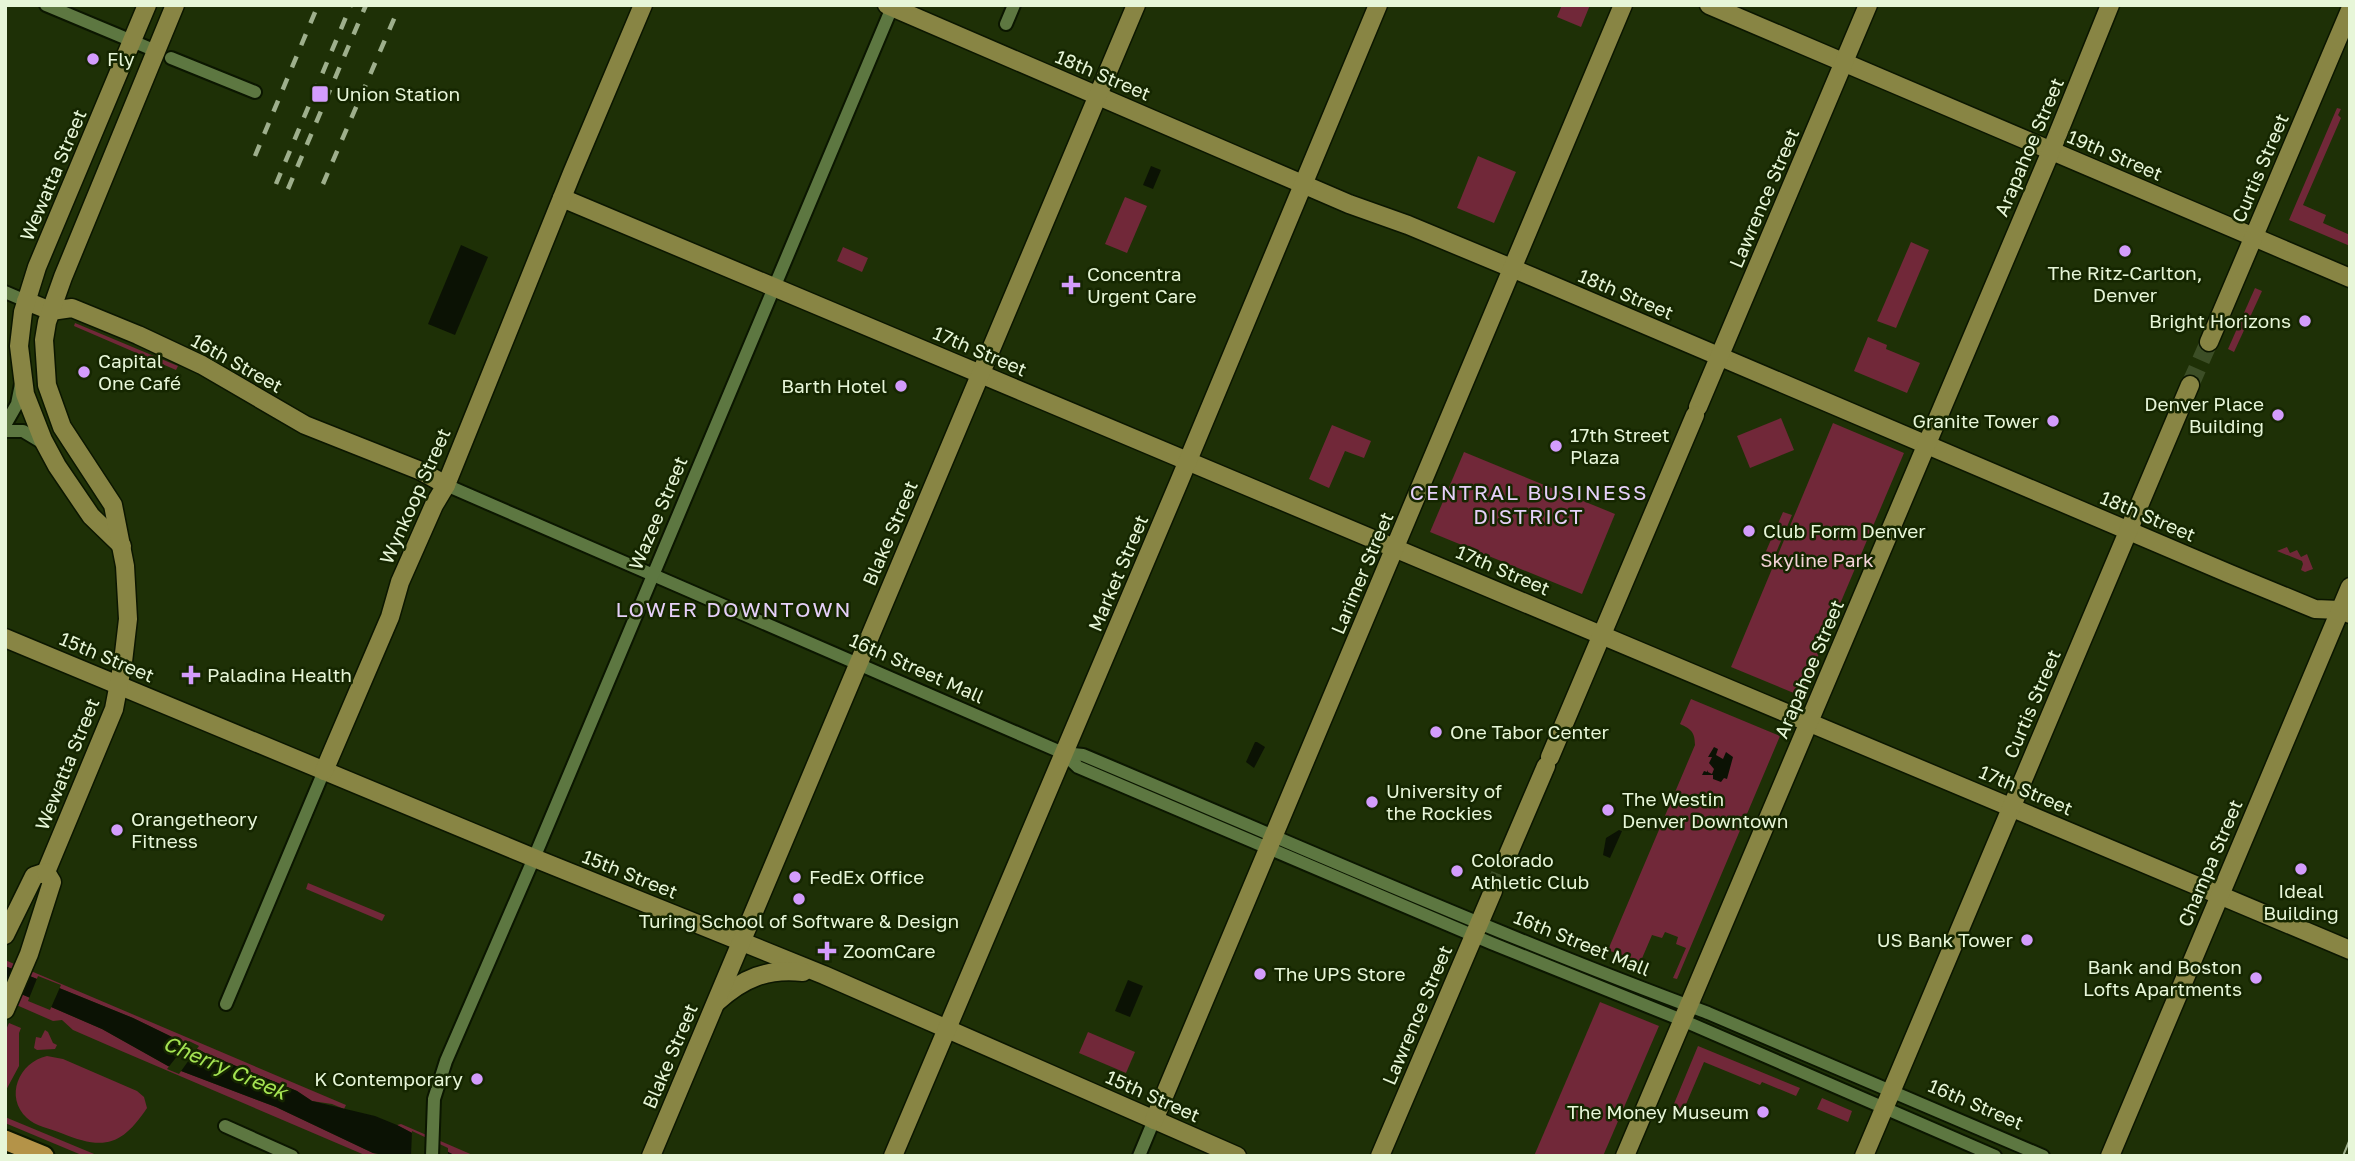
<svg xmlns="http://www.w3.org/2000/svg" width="2355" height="1161" font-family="'Golos Text',sans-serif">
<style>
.green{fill:#712839}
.water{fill:#0b1204}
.pier{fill:#1e3006}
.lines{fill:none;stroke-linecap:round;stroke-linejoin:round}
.secondary-tunnel{stroke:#3c4e26;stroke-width:18;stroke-dasharray:18 9;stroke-linecap:butt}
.street-casing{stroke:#0b1600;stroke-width:16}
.secondary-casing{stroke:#0b1600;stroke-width:21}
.primary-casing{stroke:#0b1600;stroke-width:23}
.street{stroke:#5d7741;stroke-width:12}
.secondary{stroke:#888544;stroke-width:18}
.primary{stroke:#b49348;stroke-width:19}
.tram{stroke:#9eaf8c;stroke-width:2}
.rail{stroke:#9eaf8c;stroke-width:4.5;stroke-dasharray:12 12;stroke-linecap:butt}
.poi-dot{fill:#d39cfc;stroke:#152600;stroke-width:2.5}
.labels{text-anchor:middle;stroke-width:5;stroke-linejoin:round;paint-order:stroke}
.poi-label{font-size:19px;fill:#e7f6d8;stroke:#152600;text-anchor:start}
.street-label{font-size:19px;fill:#e7f6d8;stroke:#152600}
.park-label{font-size:19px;fill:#f3d2d6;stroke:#152600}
.neighbourhood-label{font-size:21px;letter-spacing:2px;fill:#e6d0f9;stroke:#152600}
.water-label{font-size:21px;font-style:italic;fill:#a5e452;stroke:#152600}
</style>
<rect width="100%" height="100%" fill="#1e3006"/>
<g class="green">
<path d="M1562,5H1590L1581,27L1557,17Z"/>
<path d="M2337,108L2341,109L2338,115L2341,118L2303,205L2326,215L2323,223L2350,235V246L2289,220Z"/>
<path d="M1478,156L1516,172L1494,223L1457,208Z"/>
<path d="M1125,197L1147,206L1127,253L1105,244Z"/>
<path d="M1911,242L1929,250L1896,328L1877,321Z"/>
<path d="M843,247L868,258L862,272L837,261Z"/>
<path d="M2255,288L2262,291L2234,352L2228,349Z"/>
<path d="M75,323L178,366L176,370L74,326Z"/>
<path d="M1868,337L1887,345L1886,349L1920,363L1907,393L1854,371Z"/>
<path d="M1781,418L1794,450L1750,468L1737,436Z"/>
<path d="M1833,423L1904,453L1801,696L1731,667Z"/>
<path d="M1332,425L1371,441L1364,458L1345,451L1329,488L1309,479Z"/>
<path d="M1464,452L1615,514L1582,594L1430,532Z"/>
<path d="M1783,512L1792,515L1772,562L1763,558Z"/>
<path d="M2287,547L2290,553L2297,550L2301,557L2307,554L2313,569L2305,572L2301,570L2303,564L2302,561L2277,551Z"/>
<path d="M1691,699L1780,736L1677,979L1673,978L1686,948L1676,944L1678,937L1665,932L1662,938L1652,935L1640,963L1608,950L1695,745C1695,732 1691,729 1680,724Z"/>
<path d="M308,883L385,915L382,921L306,889Z"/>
<path d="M5,960L346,1105L344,1109L332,1104L312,1101L297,1091L207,1054L133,1018L5,966Z"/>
<path d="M5,987L102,1029L168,1066L276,1107L373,1153L390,1156H367L119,1050L73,1030L62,1020L53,1021L5,1000Z"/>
<path d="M1600,1002L1659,1026L1603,1156H1534Z"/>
<path d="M9,1023L21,1028L19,1033V1066L5,1092V1032Z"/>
<path d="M45,1030L48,1032L53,1043L57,1045L55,1049L37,1050L34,1048L36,1037L41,1038Z"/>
<path d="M1088,1032L1135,1052L1126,1073L1079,1053Z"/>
<path d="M1698,1046L1800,1088L1796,1096L1762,1082L1760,1085L1704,1062L1681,1116L1671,1111Z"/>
<path d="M47,1056L63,1059L137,1091L144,1097L147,1108C121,1147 103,1150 61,1133C51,1129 35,1126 27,1118C4,1097 19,1062 47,1056Z"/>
<path d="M1822,1098L1852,1111L1848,1122L1817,1109Z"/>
<path d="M5,1117L99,1156H84L5,1123Z"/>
<path d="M401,1124L475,1156H457L449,1153L397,1125Z"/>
</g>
<g class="water">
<path d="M1151,166L1161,170L1153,189L1143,185Z"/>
<path d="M461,245L488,257L455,335L428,324Z"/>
<path d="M1255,742H1257L1265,747L1254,768L1246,762Z"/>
<path d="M1714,747L1718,749L1716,755L1723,759L1726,752L1733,757L1727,779L1724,778L1721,782L1713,779V775H1702L1704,771L1707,772L1708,770V772L1712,774L1714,769L1709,763L1712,757H1708Z"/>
<path d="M1619,830L1622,831L1610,858L1603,855L1606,838Z"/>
<path d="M5,966L133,1018L207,1054L297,1091L312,1101L375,1116L397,1125L456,1156H390L373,1153L276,1107L168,1066L102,1029L5,987Z"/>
<path d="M1128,980L1143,986L1130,1017L1115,1011Z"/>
</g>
<g class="pier">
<path d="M38,976L61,985L50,1010L28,1001Z"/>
<path d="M189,1041L199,1046L179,1074L167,1069Z"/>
<path d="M412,1131L448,1148V1156H411Z"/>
</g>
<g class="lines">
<g class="secondary-tunnel">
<path d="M2190,385L2209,342"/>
<path d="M1493,891L1507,857"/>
</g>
<g class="street-casing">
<g id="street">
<path d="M46,5L156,51"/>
<path d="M1006,24L1014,5"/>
<path d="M171,58L255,92"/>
<path d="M5,292L26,301"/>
<path d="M5,425L17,404L21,384"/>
<path d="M5,431H23L43,443"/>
<path d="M446,485L1063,753L1078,767L1491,943L1682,1020L1995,1156"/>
<path d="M1063,753L1083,755C1290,842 1497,935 1708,1013L2043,1156"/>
<path d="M226,1004L324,771"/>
<path d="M225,1126L292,1156"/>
<path d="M432,1156L434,1099L446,1061L534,858L893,5"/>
<path d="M1139,1156L1154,1120"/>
</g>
</g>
<g class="secondary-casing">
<g id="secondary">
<path d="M887,5L1349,204L1408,225L1533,277L2230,574L2315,609L2340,610L2350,614"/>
<path d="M1709,5L2350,278"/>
<path d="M562,198L2350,950"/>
<path d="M26,301L51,311L72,308L138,335L202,365L305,425L421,471L446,485"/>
<path d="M2209,342L2350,10"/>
<path d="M1698,407L1868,5"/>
<path d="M122,546L91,516L57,466L43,440L25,394L19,346L23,312L37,267L147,5"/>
<path d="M5,638L534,858L824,975L1237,1156"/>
<path d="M1550,757L1695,415"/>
<path d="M324,771L390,617L400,582L434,505L446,485L572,173L643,5"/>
<path d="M1507,857L1546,766"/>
<path d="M46,872L114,709L123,662L128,619L125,566L113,505L62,427L47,385L44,340L47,322L63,277L175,5"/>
<path d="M5,935L34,876L46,872"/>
<path d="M717,1002C743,978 768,968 803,972"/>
<path d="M5,1010L29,954L52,882L46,872"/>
<path d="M1154,1120L1623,5"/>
<path d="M651,1156L1136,5"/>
<path d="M893,1156L1179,482L1378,5"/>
<path d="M1380,1156L1493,891"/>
<path d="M1625,1156L2051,151L2110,5"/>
<path d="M1864,1156L2190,385"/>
<path d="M2110,1156L2350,587"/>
</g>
</g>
<g class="primary-casing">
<path id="primary" d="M5,1140L44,1156"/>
</g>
<use href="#street" class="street"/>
<use href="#secondary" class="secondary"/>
<use href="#primary" class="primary"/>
<path class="tram" d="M2343,1156L2350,1139"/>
<g class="rail">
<path d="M255,156L318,5"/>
<path d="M276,184L351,5"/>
<path d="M323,184L397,12"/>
<path d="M288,189L366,5"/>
</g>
</g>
<g class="poi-dot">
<circle cx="93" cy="59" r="7"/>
<rect x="311" y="85" width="18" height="18" rx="3.5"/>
<circle cx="2125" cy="251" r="7"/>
<path d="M1067.5 274.5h7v7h7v7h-7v7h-7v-7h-7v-7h7z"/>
<circle cx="2305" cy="321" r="7"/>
<circle cx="84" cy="372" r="7"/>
<circle cx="901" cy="386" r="7"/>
<circle cx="2278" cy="415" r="7"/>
<circle cx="2053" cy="421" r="7"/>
<circle cx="1556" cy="446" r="7"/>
<circle cx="1749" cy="531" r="7"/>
<path d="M187.5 664.5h7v7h7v7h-7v7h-7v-7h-7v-7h7z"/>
<circle cx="1436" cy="732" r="7"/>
<circle cx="1372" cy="802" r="7"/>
<circle cx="1608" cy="810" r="7"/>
<circle cx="117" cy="830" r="7"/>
<circle cx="2301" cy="869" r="7"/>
<circle cx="1457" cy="871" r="7"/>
<circle cx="795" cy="877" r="7"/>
<circle cx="799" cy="899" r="7"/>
<circle cx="2027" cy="940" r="7"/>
<path d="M823.5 940.5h7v7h7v7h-7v7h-7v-7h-7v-7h7z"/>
<circle cx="1260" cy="974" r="7"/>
<circle cx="2256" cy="978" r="7"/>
<circle cx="477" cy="1079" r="7"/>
<circle cx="1763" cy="1112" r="7"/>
</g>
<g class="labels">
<g class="poi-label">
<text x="107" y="66">Fly</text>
<text x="336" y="101">Union Station</text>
<text x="2125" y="280" text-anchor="middle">The Ritz-Carlton,<tspan x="2125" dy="22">Denver</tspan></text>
<text x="1087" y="281">Concentra<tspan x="1087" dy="22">Urgent Care</tspan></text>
<text x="2291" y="328" text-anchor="end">Bright Horizons</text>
<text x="98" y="368">Capital<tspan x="98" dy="22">One Café</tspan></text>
<text x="887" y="393" text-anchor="end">Barth Hotel</text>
<text x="2264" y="411" text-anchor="end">Denver Place<tspan x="2264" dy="22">Building</tspan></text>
<text x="2039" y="428" text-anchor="end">Granite Tower</text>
<text x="1570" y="442">17th Street<tspan x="1570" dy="22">Plaza</tspan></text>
<text x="1763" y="538">Club Form Denver</text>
<text x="207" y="682">Paladina Health</text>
<text x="1450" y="739">One Tabor Center</text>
<text x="1386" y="798">University of<tspan x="1386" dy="22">the Rockies</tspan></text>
<text x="1622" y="806">The Westin<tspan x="1622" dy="22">Denver Downtown</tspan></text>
<text x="131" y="826">Orangetheory<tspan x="131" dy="22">Fitness</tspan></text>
<text x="1471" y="867">Colorado<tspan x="1471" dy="22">Athletic Club</tspan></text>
<text x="809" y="884">FedEx Office</text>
<text x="2301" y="898" text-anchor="middle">Ideal<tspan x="2301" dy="22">Building</tspan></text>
<text x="799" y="928" text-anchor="middle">Turing School of Software &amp; Design</text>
<text x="2013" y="947" text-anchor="end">US Bank Tower</text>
<text x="843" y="958">ZoomCare</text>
<text x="2242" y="974" text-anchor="end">Bank and Boston<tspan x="2242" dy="22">Lofts Apartments</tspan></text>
<text x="1274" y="981">The UPS Store</text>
<text x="463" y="1086" text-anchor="end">K Contemporary</text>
<text x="1749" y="1119" text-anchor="end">The Money Museum</text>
</g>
<g class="street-label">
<text transform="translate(1103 75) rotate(23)" y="7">18th Street</text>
<text transform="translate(2029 147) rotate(-67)" y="7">Arapahoe Street</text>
<text transform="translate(2115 155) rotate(23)" y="7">19th Street</text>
<text transform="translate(2260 168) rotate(-67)" y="7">Curtis Street</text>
<text transform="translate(53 175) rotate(-67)" y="7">Wewatta Street</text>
<text transform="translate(1764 198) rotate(-67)" y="7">Lawrence Street</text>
<text transform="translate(1626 294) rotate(23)" y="7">18th Street</text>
<text transform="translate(980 351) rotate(23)" y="7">17th Street</text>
<text transform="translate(237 363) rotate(29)" y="7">16th Street</text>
<text transform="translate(415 496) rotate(-66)" y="7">Wynkoop Street</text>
<text transform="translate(658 513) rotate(-67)" y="7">Wazee Street</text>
<text transform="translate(2148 516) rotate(23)" y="7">18th Street</text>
<text transform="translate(890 533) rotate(-67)" y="7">Blake Street</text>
<text transform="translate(1503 570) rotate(23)" y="7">17th Street</text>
<text transform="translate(1118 573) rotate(-67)" y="7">Market Street</text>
<text transform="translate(1362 573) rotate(-67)" y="7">Larimer Street</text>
<text transform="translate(107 657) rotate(23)" y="7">15th Street</text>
<text transform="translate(917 668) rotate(24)" y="7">16th Street Mall</text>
<text transform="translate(1809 669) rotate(-67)" y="7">Arapahoe Street</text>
<text transform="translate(2032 704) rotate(-67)" y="7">Curtis Street</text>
<text transform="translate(67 764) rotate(-68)" y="7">Wewatta Street</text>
<text transform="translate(2026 790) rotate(23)" y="7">17th Street</text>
<text transform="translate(2210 863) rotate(-67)" y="7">Champa Street</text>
<text transform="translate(630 874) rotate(22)" y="7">15th Street</text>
<text transform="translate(1582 943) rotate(22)" y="7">16th Street Mall</text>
<text transform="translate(1417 1015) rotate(-67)" y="7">Lawrence Street</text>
<text transform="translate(670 1056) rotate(-67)" y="7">Blake Street</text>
<text transform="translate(1153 1096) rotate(24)" y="7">15th Street</text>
<text transform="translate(1976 1104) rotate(23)" y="7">16th Street</text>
</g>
<g class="park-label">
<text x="1817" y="567">Skyline Park</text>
</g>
<g class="neighbourhood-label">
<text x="1529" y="500">CENTRAL BUSINESS<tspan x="1529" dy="24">DISTRICT</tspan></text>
<text x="734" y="617">LOWER DOWNTOWN</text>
</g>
<g class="water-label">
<text transform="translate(225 1068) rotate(23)" y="7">Cherry Creek</text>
</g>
</g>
<rect width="2355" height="1161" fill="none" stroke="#e7f6d8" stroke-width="14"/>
</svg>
